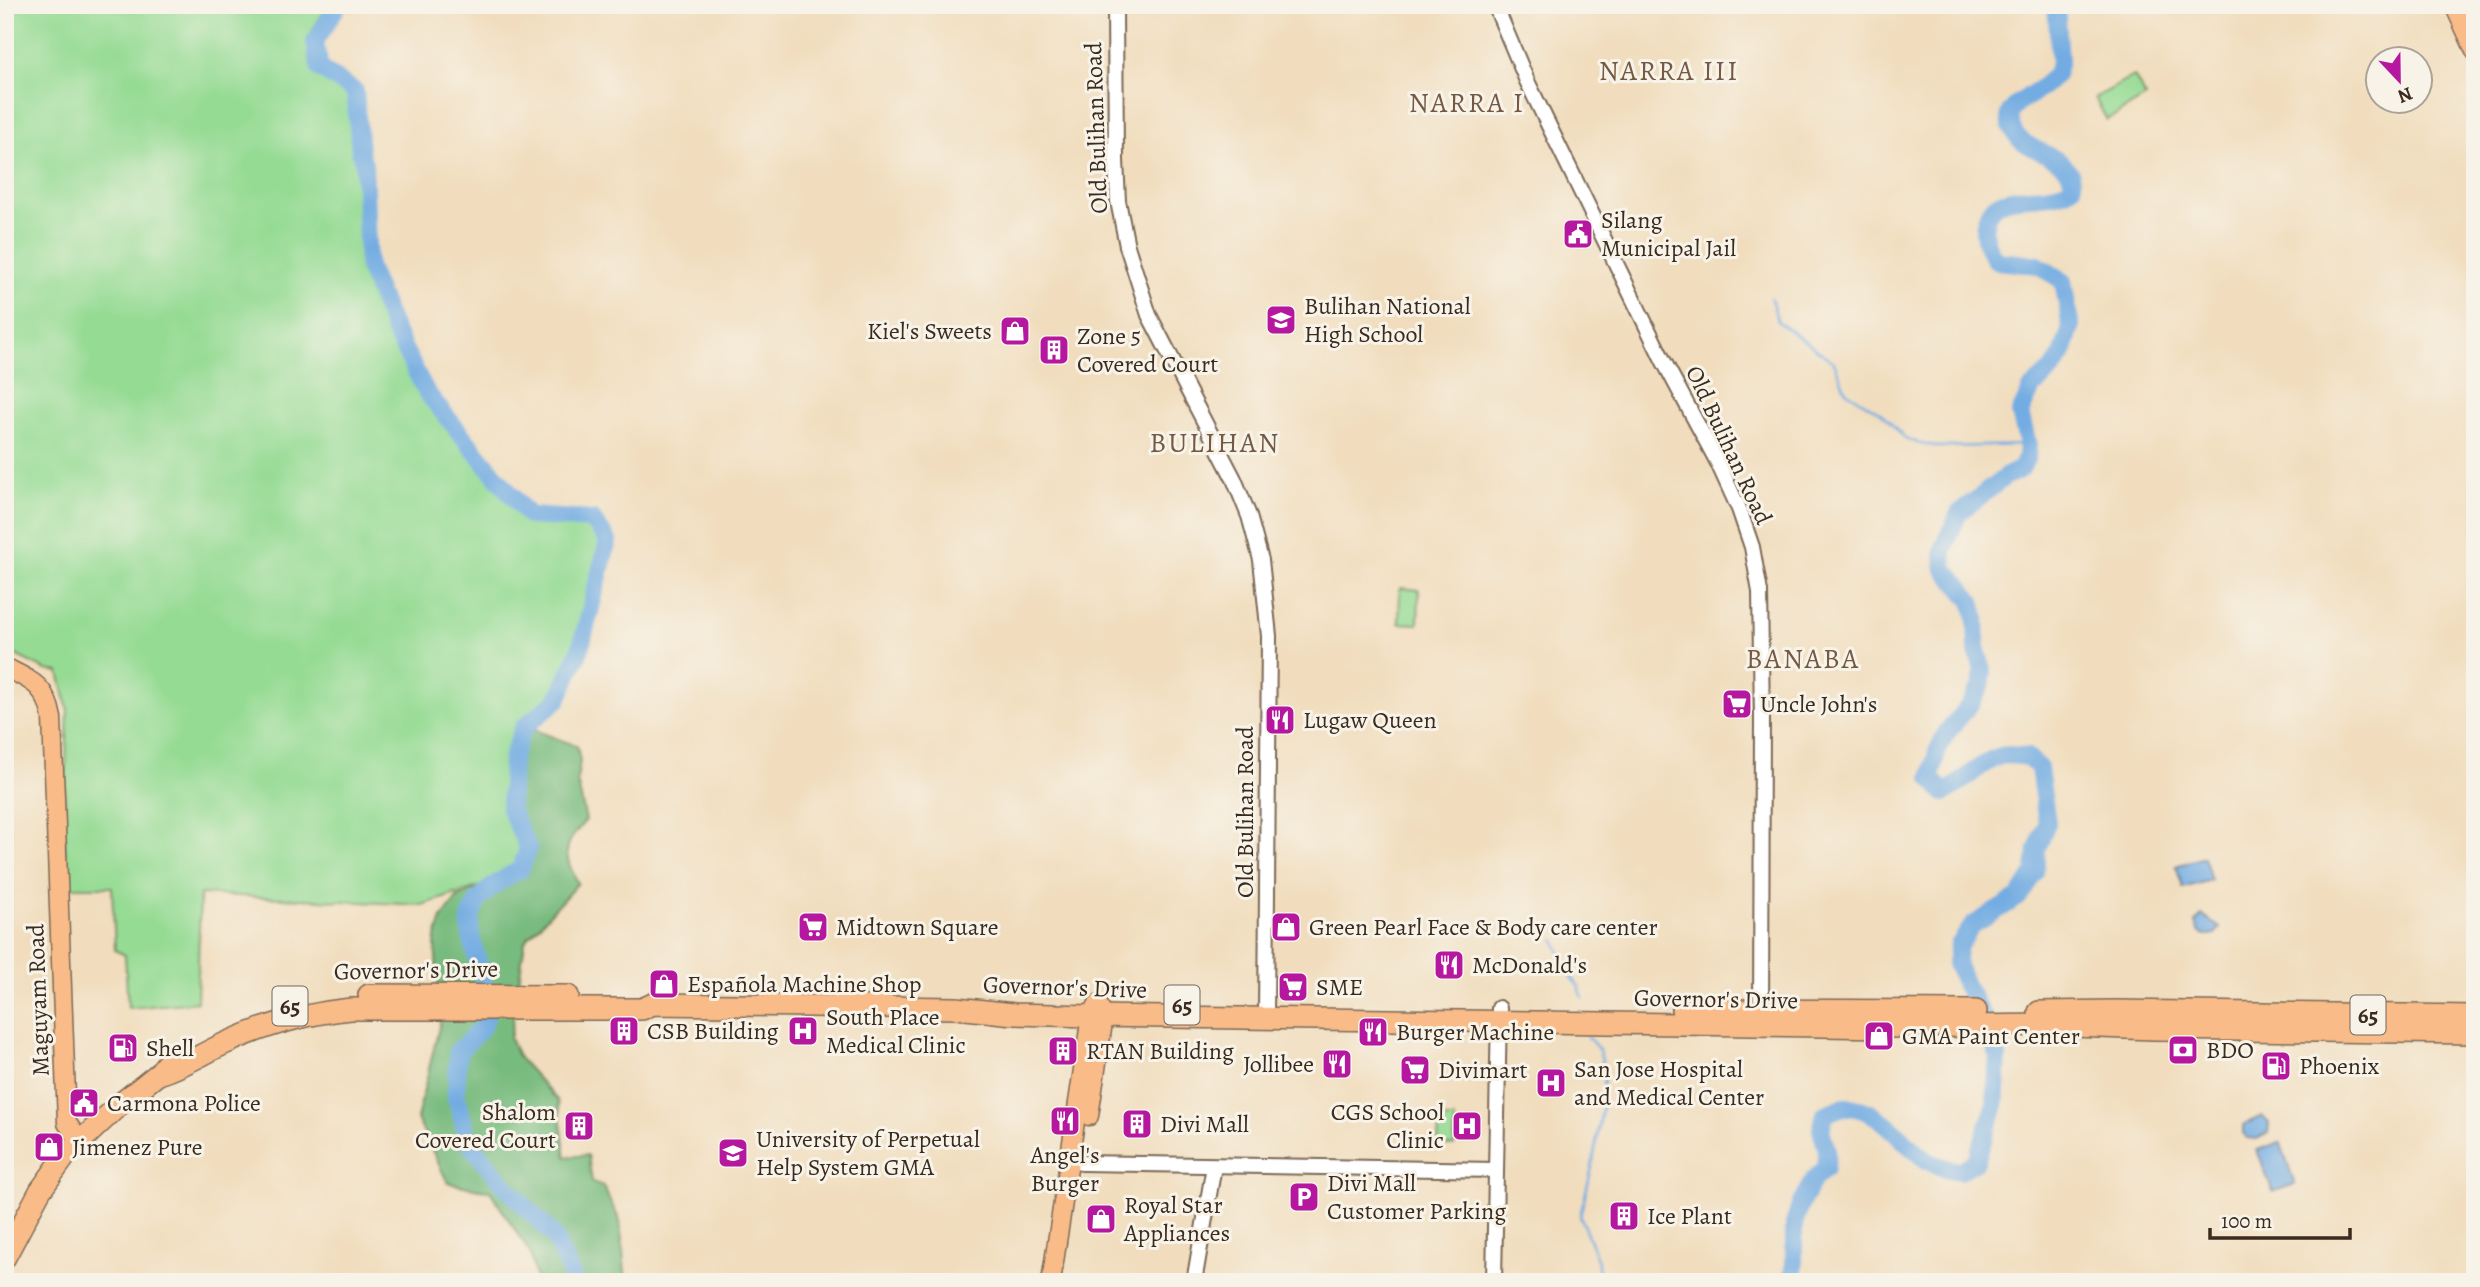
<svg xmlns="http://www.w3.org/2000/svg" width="2480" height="1287" font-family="Alegreya,serif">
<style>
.green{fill:#96db94;stroke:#688259;stroke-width:2}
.forest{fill:#78bb7e;stroke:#5a724e;stroke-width:2}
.water{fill:#72ace2;stroke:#566b80;stroke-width:2}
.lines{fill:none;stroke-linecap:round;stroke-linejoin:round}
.stream{stroke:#72ace2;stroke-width:2.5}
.river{stroke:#72ace2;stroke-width:18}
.minor-casing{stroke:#7b6956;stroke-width:18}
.major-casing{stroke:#7b6956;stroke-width:21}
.highway-casing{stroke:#7b6956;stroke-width:24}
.minor{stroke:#fff;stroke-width:14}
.major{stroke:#f9bc89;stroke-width:18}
.highway{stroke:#f9bc89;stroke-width:21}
.labels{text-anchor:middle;stroke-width:6;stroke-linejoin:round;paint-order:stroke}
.shield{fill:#f7f3e8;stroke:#73665b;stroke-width:2}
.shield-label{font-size:23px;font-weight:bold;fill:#3b2a1e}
.street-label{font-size:24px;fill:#3b2a1e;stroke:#f7f3e8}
.poi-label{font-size:24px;fill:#3b2a1e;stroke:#f7f3e8;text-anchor:start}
.quarter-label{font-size:28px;letter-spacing:2px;fill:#755942;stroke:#f7f3e8}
</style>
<rect width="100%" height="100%" fill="#f7f3e8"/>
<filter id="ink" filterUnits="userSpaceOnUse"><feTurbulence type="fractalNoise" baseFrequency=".0143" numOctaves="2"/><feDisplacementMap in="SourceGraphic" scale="14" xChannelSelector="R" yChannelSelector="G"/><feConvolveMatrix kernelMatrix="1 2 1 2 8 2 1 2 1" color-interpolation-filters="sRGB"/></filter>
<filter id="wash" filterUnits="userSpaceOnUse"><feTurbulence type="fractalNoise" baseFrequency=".00686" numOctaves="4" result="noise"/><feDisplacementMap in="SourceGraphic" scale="28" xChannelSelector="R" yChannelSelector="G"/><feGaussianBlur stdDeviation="1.57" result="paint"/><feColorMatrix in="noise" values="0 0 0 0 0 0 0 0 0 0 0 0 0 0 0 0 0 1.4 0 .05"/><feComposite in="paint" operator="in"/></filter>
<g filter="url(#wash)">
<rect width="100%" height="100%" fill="#f1ddbd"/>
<g class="green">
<path d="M5,5H328L308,38L316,73L352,94L364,232V270L396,343L423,394L528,520L590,523L604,541L576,650L554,697L521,725L509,756L506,811L523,848L518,866L490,883L422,905L200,894L197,1002L128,1008L125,955L115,950L112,887H67L64,823L68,710L59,672L46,670L5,650Z"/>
<path d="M2134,76L2146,97L2107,120L2095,98Z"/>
<path d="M1400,588L1419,590L1418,624L1399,623Z"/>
<path d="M1439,1119H1455L1454,1146H1438Z"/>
</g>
<path class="forest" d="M521,725L577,746L580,761L577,780L586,820C563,846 562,852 578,883L525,941L510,1039L519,1058L558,1101L566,1157L588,1155L592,1182L603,1186L620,1221L626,1282H537L530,1253L490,1191L448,1183L417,1119L440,1023L435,941L442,918L458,897L490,883L518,866L523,847L507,811L510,756Z"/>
<g class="water">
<path d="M2204,857L2211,880L2183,888L2176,866Z"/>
<path d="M2202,915L2220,928L2215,934L2204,936L2198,931L2196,922Z"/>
<path d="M2262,1116L2269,1123L2268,1133L2257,1139L2247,1138L2243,1133V1125Z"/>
<path d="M2280,1142L2295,1184L2273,1192L2257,1150Z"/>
</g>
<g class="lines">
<g class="stream">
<path d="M1771,298L1778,322L1834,362L1846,391L1882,414L1907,440L1939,447L2028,445"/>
<path d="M1555,940L1567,970L1579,987L1583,998"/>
<path d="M1588,1037L1599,1050L1603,1063L1604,1098L1592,1167L1580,1216L1598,1262V1282"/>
</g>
<g class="river">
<path d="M338,5L315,42L320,69L355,91L360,152L364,164L368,267L395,332L427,393L529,516L593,520L608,541L580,650L558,699L523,728L512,758L510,809L528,848L521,869C499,881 469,897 470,927C471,946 481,966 484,985C486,995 489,1008 486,1018C482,1031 468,1041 458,1051L456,1096L469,1143L511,1192L553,1235L575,1282"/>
<path d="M1790,1282L1794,1271V1224L1801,1203L1814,1179L1826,1168L1827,1150L1821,1130L1825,1114C1831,1112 1840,1107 1846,1107C1882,1107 1902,1145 1928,1161C1938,1167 1949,1169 1960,1171L1976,1161L1995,1106L1998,1056L1985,1019L1965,985L1956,963L1959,945L1973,925L2019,897L2035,872L2037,849L2047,823L2039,768L2028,757C2020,756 2008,754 2000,756C1982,761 1962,784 1944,793L1931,778L1937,752L1945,735L1972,702L1981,685L1983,670L1977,651L1976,617L1972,601L1944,568L1943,550L1959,513L2005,477L2021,469L2027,457L2028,445L2020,413L2032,388L2052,370L2062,355L2071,328L2063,281L2038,265L1996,261C1987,247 1981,237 1986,220C1995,185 2046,206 2073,187C2073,146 2010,159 2009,114L2017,104L2041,88L2056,75L2060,60L2056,5"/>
</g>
</g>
</g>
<g filter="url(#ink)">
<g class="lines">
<g class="minor-casing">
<g id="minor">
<path d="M1115,5L1116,160L1118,201L1127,246L1149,315L1234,479L1249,516L1261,560L1269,636L1266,1018"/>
<path d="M1495,5L1527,81L1663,360L1718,463L1739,509L1752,547L1760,592L1762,717L1761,1019"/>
<path d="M1071,1161L1082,1163L1496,1170"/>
<path d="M1194,1282L1214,1166"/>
<path d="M1494,1282L1499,1008"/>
</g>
</g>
<g class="major-casing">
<g id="major">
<path d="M2454,5L2475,51"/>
<path d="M5,667C32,681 46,685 52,718L67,1123L80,1141"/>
<path d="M1089,1116L1104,1016L1099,1006"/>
<path d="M1051,1282L1091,1016L1098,1004"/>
</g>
</g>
<g class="highway-casing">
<g id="highway">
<path d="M369,995L568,996"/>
<path d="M1682,1010L1976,1011"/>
<path d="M2039,1012L2116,1011L2475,1016"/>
<path d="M158,1074C183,1067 203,1053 226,1043C266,1025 308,1013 351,1009H642L653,1004L956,1008L1014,1014L1091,1016L1889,1027L2045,1025L2154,1029L2475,1033"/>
<path d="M5,1257L40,1191L66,1155L119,1105L158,1074L167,1063"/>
</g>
</g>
<use href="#minor" class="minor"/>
<use href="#major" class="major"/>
<use href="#highway" class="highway"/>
</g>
</g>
<defs>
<g id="civic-square" transform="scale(1.575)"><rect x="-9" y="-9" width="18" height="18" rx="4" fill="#b5179e" stroke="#f7f3e8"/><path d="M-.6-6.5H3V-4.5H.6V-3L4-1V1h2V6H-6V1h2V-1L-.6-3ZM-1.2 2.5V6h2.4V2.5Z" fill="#fff"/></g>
<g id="school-square" transform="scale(1.575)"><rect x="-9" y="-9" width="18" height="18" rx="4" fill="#b5179e" stroke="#f7f3e8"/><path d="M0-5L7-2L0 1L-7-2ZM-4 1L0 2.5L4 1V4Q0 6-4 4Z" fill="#fff"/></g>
<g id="shop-square" transform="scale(1.575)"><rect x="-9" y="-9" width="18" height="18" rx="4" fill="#b5179e" stroke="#f7f3e8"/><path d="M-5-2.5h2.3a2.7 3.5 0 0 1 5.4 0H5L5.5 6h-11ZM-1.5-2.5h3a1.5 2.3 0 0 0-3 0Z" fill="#fff"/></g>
<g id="building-square" transform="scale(1.575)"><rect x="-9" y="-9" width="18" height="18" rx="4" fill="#b5179e" stroke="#f7f3e8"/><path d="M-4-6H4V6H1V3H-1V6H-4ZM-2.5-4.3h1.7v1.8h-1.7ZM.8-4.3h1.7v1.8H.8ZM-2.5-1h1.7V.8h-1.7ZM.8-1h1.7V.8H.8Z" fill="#fff"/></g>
<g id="supermarket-square" transform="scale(1.575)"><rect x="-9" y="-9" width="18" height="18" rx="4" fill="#b5179e" stroke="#f7f3e8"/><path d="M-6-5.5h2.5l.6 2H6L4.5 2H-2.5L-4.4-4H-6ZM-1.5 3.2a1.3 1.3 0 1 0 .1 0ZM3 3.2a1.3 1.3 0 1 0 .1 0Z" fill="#fff"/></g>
<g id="restaurant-square" transform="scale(1.575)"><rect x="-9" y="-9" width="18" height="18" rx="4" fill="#b5179e" stroke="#f7f3e8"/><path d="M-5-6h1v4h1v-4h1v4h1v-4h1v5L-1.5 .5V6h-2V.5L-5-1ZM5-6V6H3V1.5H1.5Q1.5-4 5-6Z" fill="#fff"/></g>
<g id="hospital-square" transform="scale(1.575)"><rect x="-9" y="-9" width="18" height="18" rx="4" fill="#b5179e" stroke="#f7f3e8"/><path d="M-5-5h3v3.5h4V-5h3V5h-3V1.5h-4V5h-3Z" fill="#fff"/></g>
<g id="fuel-square" transform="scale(1.575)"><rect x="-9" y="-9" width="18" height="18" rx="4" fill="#b5179e" stroke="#f7f3e8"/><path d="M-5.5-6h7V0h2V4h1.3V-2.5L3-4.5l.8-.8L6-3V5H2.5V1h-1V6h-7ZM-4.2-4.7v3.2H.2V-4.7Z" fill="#fff"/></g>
<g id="bank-square" transform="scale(1.575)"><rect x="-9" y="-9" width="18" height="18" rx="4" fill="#b5179e" stroke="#f7f3e8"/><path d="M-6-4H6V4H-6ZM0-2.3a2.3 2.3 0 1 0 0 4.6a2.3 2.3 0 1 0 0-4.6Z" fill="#fff"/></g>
<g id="university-square" transform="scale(1.575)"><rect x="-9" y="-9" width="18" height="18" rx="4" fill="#b5179e" stroke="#f7f3e8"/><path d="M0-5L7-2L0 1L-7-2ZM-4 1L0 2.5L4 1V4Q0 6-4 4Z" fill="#fff"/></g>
<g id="parking-square" transform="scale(1.575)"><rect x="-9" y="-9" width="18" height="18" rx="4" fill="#b5179e" stroke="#f7f3e8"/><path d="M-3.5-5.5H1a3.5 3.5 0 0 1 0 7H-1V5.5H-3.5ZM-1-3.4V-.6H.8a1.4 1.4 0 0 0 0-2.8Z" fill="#fff"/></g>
</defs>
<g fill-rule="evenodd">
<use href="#civic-square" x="1578" y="234"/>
<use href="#school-square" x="1281" y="320"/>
<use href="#shop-square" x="1015" y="331"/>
<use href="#building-square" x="1054" y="350"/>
<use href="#supermarket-square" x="1737" y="704"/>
<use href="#restaurant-square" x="1280" y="720"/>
<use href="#supermarket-square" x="813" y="927"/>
<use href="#shop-square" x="1286" y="927"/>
<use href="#restaurant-square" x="1449" y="965"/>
<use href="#shop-square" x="664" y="984"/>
<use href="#supermarket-square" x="1293" y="987"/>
<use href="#building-square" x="624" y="1031"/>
<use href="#hospital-square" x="803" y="1031"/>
<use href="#restaurant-square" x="1373" y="1032"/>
<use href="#shop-square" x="1879" y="1036"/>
<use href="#fuel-square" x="123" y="1048"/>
<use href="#bank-square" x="2183" y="1050"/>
<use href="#building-square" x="1063" y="1051"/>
<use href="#restaurant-square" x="1337" y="1064"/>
<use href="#fuel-square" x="2276" y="1066"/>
<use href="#supermarket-square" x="1415" y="1070"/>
<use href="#hospital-square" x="1551" y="1083"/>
<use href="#civic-square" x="84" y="1103"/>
<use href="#restaurant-square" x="1065" y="1121"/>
<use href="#building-square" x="1137" y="1124"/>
<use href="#building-square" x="579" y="1126"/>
<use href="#hospital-square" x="1467" y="1126"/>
<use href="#shop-square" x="49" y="1147"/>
<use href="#university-square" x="733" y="1153"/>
<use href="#parking-square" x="1304" y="1197"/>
<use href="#building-square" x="1624" y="1216"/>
<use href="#shop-square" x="1101" y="1219"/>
</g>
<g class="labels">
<g class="shield">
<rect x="1164.5" y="985.5" width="35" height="39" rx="5"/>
<rect x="272.5" y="986.5" width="35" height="39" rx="5"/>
<rect x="2350.5" y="995.5" width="35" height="39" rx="5"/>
</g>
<g class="shield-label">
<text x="1182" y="1013">65</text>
<text x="290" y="1014">65</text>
<text x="2368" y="1023">65</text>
</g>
<g class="street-label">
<text transform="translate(1096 128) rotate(-92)" y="8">Old Bulihan Road</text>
<text transform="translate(1729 445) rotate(65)" y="8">Old Bulihan Road</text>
<text transform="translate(1245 812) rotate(-90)" y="8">Old Bulihan Road</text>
<text transform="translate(416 970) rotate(-1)" y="8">Governor's Drive</text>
<text transform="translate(1065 987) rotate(2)" y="8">Governor's Drive</text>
<text transform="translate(1716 999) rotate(1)" y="8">Governor's Drive</text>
<text transform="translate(38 1000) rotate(-92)" y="8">Maguyam Road</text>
</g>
<g class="poi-label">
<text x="1601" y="228">Silang<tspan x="1601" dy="28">Municipal Jail</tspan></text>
<text x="1304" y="314">Bulihan National<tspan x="1304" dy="28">High School</tspan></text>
<text x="992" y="339" text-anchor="end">Kiel's Sweets</text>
<text x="1077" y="344">Zone 5<tspan x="1077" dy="28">Covered Court</tspan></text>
<text x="1760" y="712">Uncle John's</text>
<text x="1303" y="728">Lugaw Queen</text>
<text x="836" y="935">Midtown Square</text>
<text x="1309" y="935">Green Pearl Face &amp; Body care center</text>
<text x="1472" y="973">McDonald's</text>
<text x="687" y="992">Española Machine Shop</text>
<text x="1316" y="995">SME</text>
<text x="826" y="1025">South Place<tspan x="826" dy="28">Medical Clinic</tspan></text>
<text x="647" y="1039">CSB Building</text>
<text x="1396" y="1040">Burger Machine</text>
<text x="1902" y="1044">GMA Paint Center</text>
<text x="146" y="1056">Shell</text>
<text x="2206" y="1058">BDO</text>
<text x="1086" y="1059">RTAN Building</text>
<text x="1314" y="1072" text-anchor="end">Jollibee</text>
<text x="2299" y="1074">Phoenix</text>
<text x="1574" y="1077">San Jose Hospital<tspan x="1574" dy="28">and Medical Center</tspan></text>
<text x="1438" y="1078">Divimart</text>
<text x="107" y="1111">Carmona Police</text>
<text x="556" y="1120" text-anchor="end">Shalom<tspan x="556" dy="28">Covered Court</tspan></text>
<text x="1444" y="1120" text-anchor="end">CGS School<tspan x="1444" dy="28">Clinic</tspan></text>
<text x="1160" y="1132">Divi Mall</text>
<text x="756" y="1147">University of Perpetual<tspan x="756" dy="28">Help System GMA</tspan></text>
<text x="72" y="1155">Jimenez Pure</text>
<text x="1065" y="1163" text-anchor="middle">Angel's<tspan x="1065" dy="28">Burger</tspan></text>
<text x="1327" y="1191">Divi Mall<tspan x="1327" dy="28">Customer Parking</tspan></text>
<text x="1124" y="1213">Royal Star<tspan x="1124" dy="28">Appliances</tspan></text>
<text x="1647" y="1224">Ice Plant</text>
</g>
<g class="quarter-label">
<text x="1669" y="80">NARRA III</text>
<text x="1467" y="112">NARRA I</text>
<text x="1215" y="452">BULIHAN</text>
<text x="1803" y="668">BANABA</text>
</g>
</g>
<rect width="2480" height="1287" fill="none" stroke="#f7f3e8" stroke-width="28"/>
<g transform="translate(2399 80) rotate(158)"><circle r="33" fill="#f7f3e8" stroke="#aca397" stroke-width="2"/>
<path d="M0-5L12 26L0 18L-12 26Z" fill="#b5179e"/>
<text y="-10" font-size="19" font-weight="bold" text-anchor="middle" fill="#3b2a1e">N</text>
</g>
<path d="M2210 1228v10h140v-10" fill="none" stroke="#3b2a1e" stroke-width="3.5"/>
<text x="2221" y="1228" font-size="21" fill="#3b2a1e" stroke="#f7f3e8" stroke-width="5" paint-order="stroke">100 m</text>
</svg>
